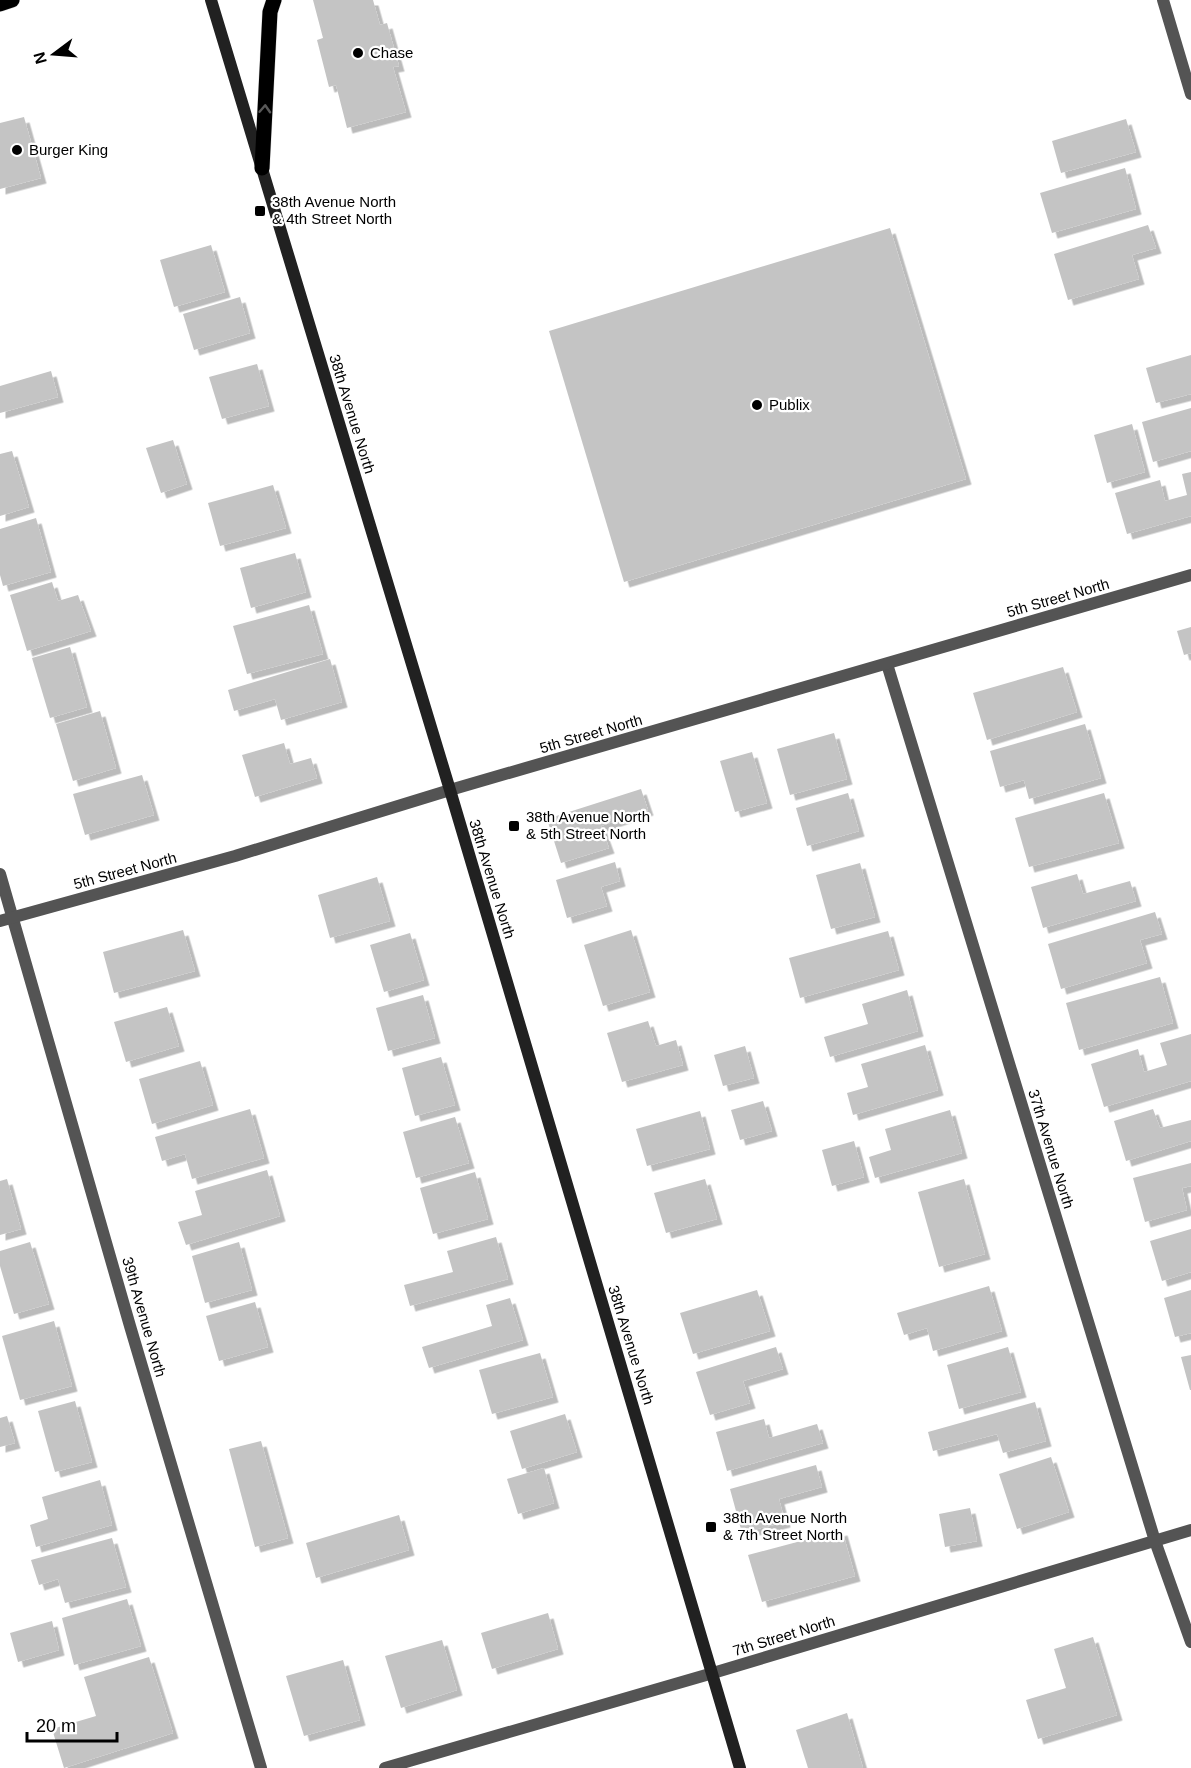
<svg xmlns="http://www.w3.org/2000/svg" width="1191" height="1768" font-family="Helvetica,sans-serif">
<style>
.building{fill:#c4c4c4;filter:url(#shadow)}
.lines{fill:none;stroke-linecap:round;stroke-linejoin:round}
.primary-casing{stroke:#dbdbdb;stroke-width:16}
.street{stroke:#545454;stroke-width:12}
.secondary{stroke:#212121;stroke-width:12}
.primary{stroke:#000;stroke-width:15}
.oneway{stroke:#595959}
.poi-dot{fill:#000;stroke:#fff;stroke-width:2}
.labels{text-anchor:middle;stroke-width:4.5;stroke-linejoin:round;paint-order:stroke}
.poi-label{font-size:15px;fill:#000;stroke:#fff;text-anchor:start}
.street-label{font-size:15px;fill:#000;stroke:#fff}
</style>
<defs>
<filter id="shadow"><feDropShadow dx="5.5" dy="5.5" stdDeviation="0" flood-color="#0004"/></filter>
</defs>
<rect width="100%" height="100%" fill="#fff"/>
<g class="building">
<path d="M313,0H373L380,25L387,23L399,66L393,67L406,112L347,128L336,85L329,87L317,40L323,38Z"/>
<path d="M24,117L41,178L0,189V123Z"/>
<path d="M1126,119L1136,152L1061,173L1052,141Z"/>
<path d="M1125,168L1136,209L1052,233L1040,193Z"/>
<path d="M1148,225L1156,248L1132,255L1139,279L1068,300L1054,254Z"/>
<path d="M890,228L966,479L624,582L549,331Z"/>
<path d="M211,245L225,292L174,307L160,260Z"/>
<path d="M240,297L250,333L194,350L183,314Z"/>
<path d="M1191,355V394L1156,403L1146,368Z"/>
<path d="M257,364L269,406L222,419L209,377Z"/>
<path d="M51,371L58,397L0,413V386Z"/>
<path d="M1191,408V451L1153,462L1142,422Z"/>
<path d="M1132,424L1145,472L1107,483L1094,435Z"/>
<path d="M173,440L187,484L161,493L146,448Z"/>
<path d="M12,451L29,507L0,516V454Z"/>
<path d="M1191,472V516L1127,534L1115,493L1160,480L1165,501L1187,495L1182,474Z"/>
<path d="M273,485L286,528L220,546L208,503Z"/>
<path d="M36,518L51,572L3,586L0,575V529Z"/>
<path d="M295,553L306,592L251,608L240,568Z"/>
<path d="M52,582L58,601L78,595L91,631L27,651L10,595Z"/>
<path d="M309,605L323,654L247,674L233,626Z"/>
<path d="M1191,627V653L1184,655L1177,631Z"/>
<path d="M70,647L87,707L50,718L32,658Z"/>
<path d="M330,659L342,702L281,720L275,699L234,711L228,690Z"/>
<path d="M1063,667L1077,712L987,740L973,693Z"/>
<path d="M100,711L116,768L73,781L56,724Z"/>
<path d="M1085,724L1101,778L1029,799L1024,780L1000,787L990,751Z"/>
<path d="M834,733L847,779L790,795L777,749Z"/>
<path d="M284,743L290,764L311,758L317,778L255,797L242,755Z"/>
<path d="M752,752L767,803L735,812L720,761Z"/>
<path d="M142,775L154,815L85,835L73,794Z"/>
<path d="M641,789L648,810L601,826L609,848L561,863L547,819Z"/>
<path d="M848,793L859,831L807,846L796,808Z"/>
<path d="M1104,793L1119,843L1029,867L1015,818Z"/>
<path d="M615,862L620,881L601,887L607,906L567,918L556,880Z"/>
<path d="M860,863L875,917L831,929L816,875Z"/>
<path d="M1077,874L1083,894L1130,881L1136,901L1043,928L1031,887Z"/>
<path d="M377,877L390,921L330,938L318,895Z"/>
<path d="M1155,912L1162,934L1140,940L1147,963L1061,989L1048,944Z"/>
<path d="M183,930L195,971L114,993L103,952Z"/>
<path d="M631,930L650,992L603,1006L584,945Z"/>
<path d="M888,931L899,970L800,998L789,958Z"/>
<path d="M410,933L424,980L384,992L370,945Z"/>
<path d="M1160,977L1173,1023L1079,1050L1066,1003Z"/>
<path d="M907,990L918,1031L830,1057L824,1037L868,1024L862,1004Z"/>
<path d="M423,995L435,1038L388,1051L376,1008Z"/>
<path d="M167,1007L179,1046L126,1062L114,1022Z"/>
<path d="M648,1021L656,1046L676,1040L683,1065L622,1082L607,1033Z"/>
<path d="M1191,1034V1081L1104,1107L1091,1064L1138,1049L1144,1072L1167,1065L1160,1043Z"/>
<path d="M925,1045L938,1090L853,1115L847,1093L868,1087L861,1064Z"/>
<path d="M745,1046L754,1078L723,1086L714,1055Z"/>
<path d="M441,1057L455,1105L415,1116L402,1068Z"/>
<path d="M200,1061L213,1105L152,1124L139,1079Z"/>
<path d="M763,1101L772,1131L740,1140L731,1110Z"/>
<path d="M250,1109L264,1158L192,1179L185,1154L162,1161L155,1137Z"/>
<path d="M1153,1109L1160,1128L1191,1120V1141L1126,1161L1114,1121Z"/>
<path d="M950,1110L962,1153L875,1178L869,1157L891,1150L885,1129Z"/>
<path d="M700,1111L710,1149L647,1166L636,1129Z"/>
<path d="M455,1117L469,1163L416,1178L403,1132Z"/>
<path d="M854,1141L864,1177L832,1186L822,1150Z"/>
<path d="M1191,1163V1186L1182,1188L1187,1210L1145,1222L1133,1178Z"/>
<path d="M267,1170L280,1216L186,1245L178,1222L202,1215L195,1191Z"/>
<path d="M475,1172L488,1219L433,1234L420,1188Z"/>
<path d="M7,1179L21,1229L0,1235V1181Z"/>
<path d="M705,1179L717,1219L666,1233L654,1193Z"/>
<path d="M964,1179L985,1254L939,1267L918,1192Z"/>
<path d="M1191,1229V1272L1162,1281L1150,1241Z"/>
<path d="M496,1237L508,1279L410,1306L404,1285L453,1272L447,1251Z"/>
<path d="M30,1242L49,1304L14,1314L0,1266V1251Z"/>
<path d="M239,1242L252,1290L205,1303L192,1256Z"/>
<path d="M989,1286L1002,1331L933,1351L927,1328L904,1335L897,1313Z"/>
<path d="M757,1290L770,1331L693,1354L680,1313Z"/>
<path d="M1191,1290V1333L1175,1337L1164,1298Z"/>
<path d="M510,1298L523,1340L429,1368L422,1347L492,1326L486,1305Z"/>
<path d="M255,1302L268,1347L219,1361L206,1316Z"/>
<path d="M54,1321L72,1386L20,1400L2,1336Z"/>
<path d="M776,1347L783,1369L743,1381L750,1403L710,1415L696,1372Z"/>
<path d="M1008,1347L1021,1392L959,1409L947,1365Z"/>
<path d="M540,1353L553,1397L492,1414L479,1370Z"/>
<path d="M1191,1355V1390H1190L1181,1357Z"/>
<path d="M75,1401L92,1462L55,1472L38,1411Z"/>
<path d="M1035,1402L1046,1441L1003,1453L997,1434L933,1451L928,1432Z"/>
<path d="M565,1414L577,1452L522,1469L510,1431Z"/>
<path d="M7,1416L15,1443L0,1447V1418Z"/>
<path d="M764,1419L769,1438L817,1424L823,1443L727,1471L716,1432Z"/>
<path d="M261,1441L288,1538L255,1547L229,1449Z"/>
<path d="M1051,1457L1069,1512L1017,1529L999,1474Z"/>
<path d="M816,1465L822,1487L779,1499L785,1522L742,1533L730,1489Z"/>
<path d="M544,1468L554,1503L518,1514L507,1479Z"/>
<path d="M100,1480L112,1525L36,1547L30,1525L48,1519L42,1497Z"/>
<path d="M970,1508L977,1541L945,1547L939,1514Z"/>
<path d="M399,1515L409,1550L316,1578L306,1543Z"/>
<path d="M842,1530L855,1576L762,1602L748,1555Z"/>
<path d="M112,1538L126,1587L65,1603L58,1579L39,1585L31,1560Z"/>
<path d="M127,1599L141,1646L74,1665L62,1618Z"/>
<path d="M548,1613L558,1649L492,1669L481,1633Z"/>
<path d="M52,1621L59,1650L18,1662L10,1633Z"/>
<path d="M1093,1637L1117,1715L1038,1739L1026,1700L1066,1688L1054,1649Z"/>
<path d="M442,1640L457,1690L401,1708L385,1656Z"/>
<path d="M149,1657L173,1733L64,1768L52,1729L96,1716L84,1677Z"/>
<path d="M343,1660L360,1720L304,1736L286,1676Z"/>
<path d="M847,1713L863,1768H808L796,1730Z"/>
</g>
<g class="lines">
<g class="primary-casing">
<g id="primary">
<path d="M0,4L12,0"/>
<path d="M262,168L270,12L274,0"/>
</g>
</g>
<g class="street">
<path d="M1163,0L1191,94"/>
<path d="M887,664L1155,1541L1191,1642"/>
<path d="M0,874L130,1326L261,1768"/>
<path d="M0,921L235,856L450,790L1191,575"/>
<path d="M385,1768L713,1673L1191,1530"/>
</g>
<path class="secondary" d="M211,0L450,790L740,1768"/>
<use href="#primary" class="primary"/>
</g>
<defs><path id="oneway-chevron" d="M-2-3.5L2.5 0L-2 3.5" fill="none" stroke-width="1.6" stroke-linecap="round" stroke-linejoin="round" transform="scale(1.5)"/></defs>
<use class="oneway" href="#oneway-chevron" transform="translate(265 109) rotate(-87)"/>
<g class="poi-dot">
<circle cx="358" cy="53" r="6"/>
<circle cx="17" cy="150" r="6"/>
<rect x="254" y="205" width="12" height="12" rx="3"/>
<circle cx="757" cy="405" r="6"/>
<rect x="508" y="820" width="12" height="12" rx="3"/>
<rect x="705" y="1521" width="12" height="12" rx="3"/>
</g>
<g class="labels">
<g class="poi-label">
<text x="370" y="58">Chase</text>
<text x="29" y="155">Burger King</text>
<text x="272" y="207">38th Avenue North<tspan x="272" dy="17">&amp; 4th Street North</tspan></text>
<text x="769" y="410">Publix</text>
<text x="526" y="822">38th Avenue North<tspan x="526" dy="17">&amp; 5th Street North</tspan></text>
<text x="723" y="1523">38th Avenue North<tspan x="723" dy="17">&amp; 7th Street North</tspan></text>
</g>
<g class="street-label">
<text transform="translate(352 414) rotate(73)" y="5">38th Avenue North</text>
<text transform="translate(1058 598) rotate(-16)" y="5">5th Street North</text>
<text transform="translate(591 734) rotate(-16)" y="5">5th Street North</text>
<text transform="translate(125 871) rotate(-15)" y="5">5th Street North</text>
<text transform="translate(492 879) rotate(73)" y="5">38th Avenue North</text>
<text transform="translate(1051 1149) rotate(73)" y="5">37th Avenue North</text>
<text transform="translate(144 1317) rotate(74)" y="5">39th Avenue North</text>
<text transform="translate(631 1345) rotate(73)" y="5">38th Avenue North</text>
<text transform="translate(784 1636) rotate(-17)" y="5">7th Street North</text>
</g>
</g>
<g transform="translate(54 54) rotate(254)" stroke="#ffffff" stroke-width="4.5" paint-order="stroke">
<path d="M0-4.5L10 22L0 15L-10 22Z" fill="#000000"/>
<text y="-9" font-size="16" font-weight="bold" text-anchor="middle" fill="#000000">N</text>
</g>
<path d="M27 1732v9h90v-9" fill="none" stroke="#000000" stroke-width="3"/>
<text x="36" y="1732" font-size="18" fill="#000000" stroke="#ffffff" stroke-width="4.5" paint-order="stroke">20 m</text>
</svg>
